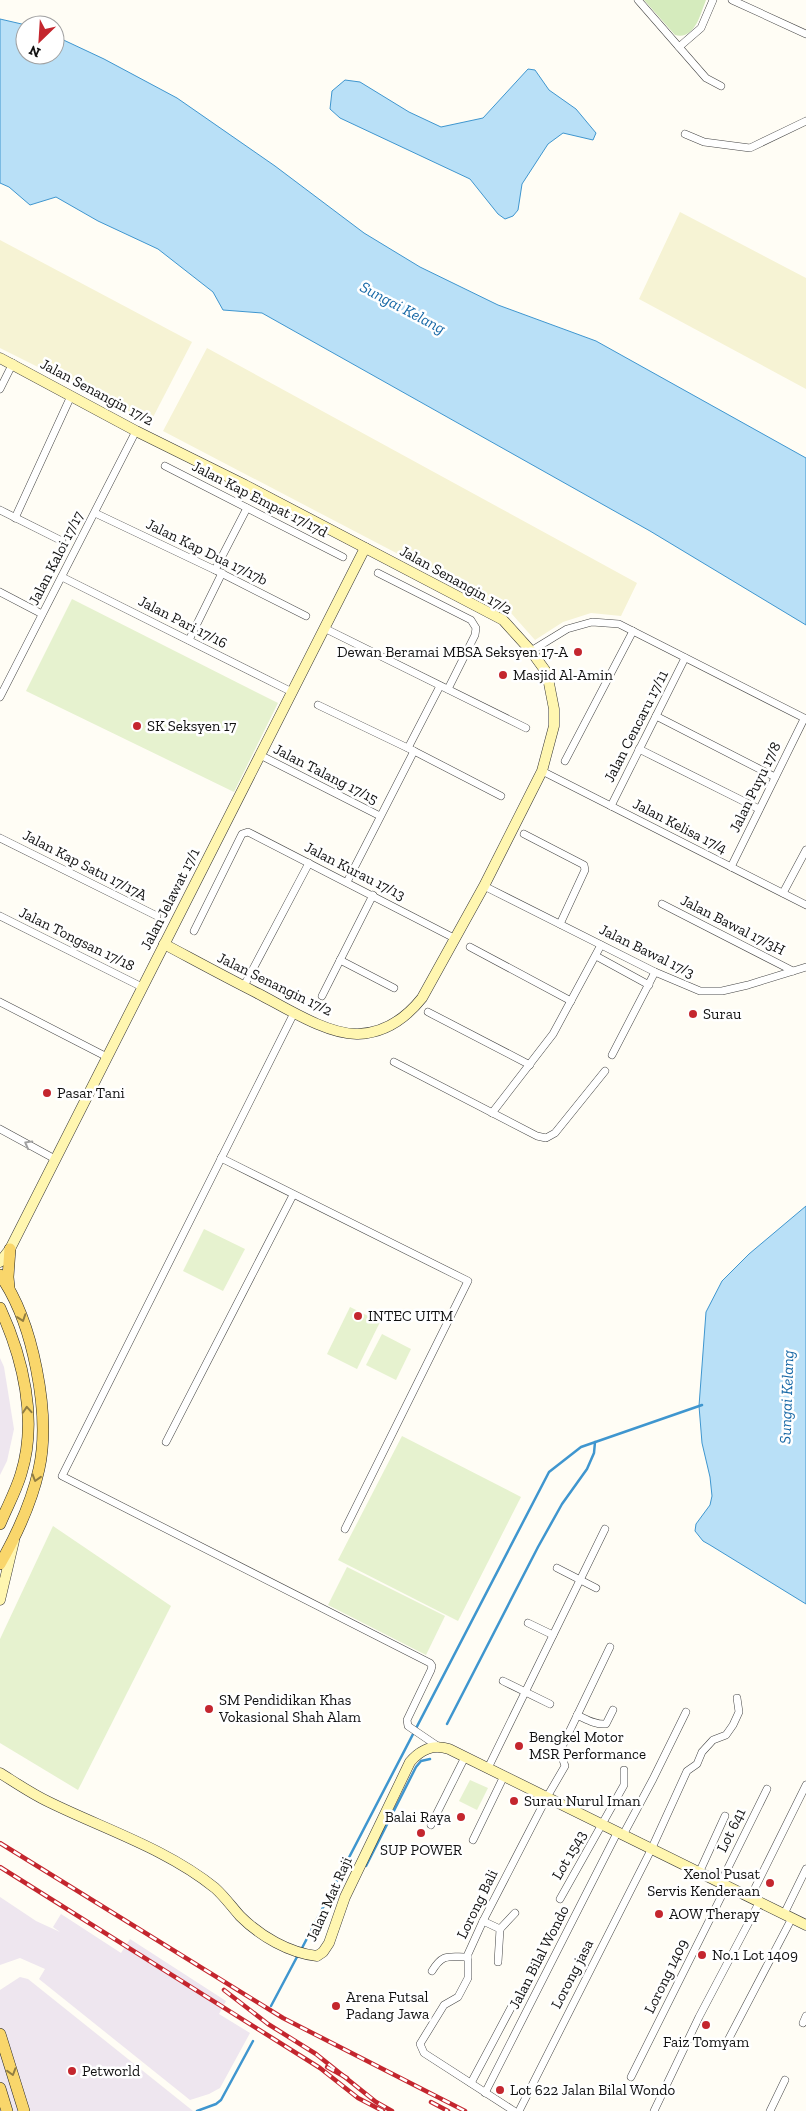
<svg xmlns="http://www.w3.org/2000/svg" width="806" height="2111" font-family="'Zilla Slab',serif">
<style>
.industrial{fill:#eee6ef}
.farmland{fill:#f6f3d4}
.green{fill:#d5ebbd}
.pitch{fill:#e6f2cf}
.water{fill:#b9e0f7;stroke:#3f96cf}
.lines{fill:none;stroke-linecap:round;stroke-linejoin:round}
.stream{stroke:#3f96cf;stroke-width:2.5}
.street-casing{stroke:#444;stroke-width:8}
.secondary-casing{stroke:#333;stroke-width:11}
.primary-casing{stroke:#222;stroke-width:12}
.street{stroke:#fff;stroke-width:7}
.secondary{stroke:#fff6b0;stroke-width:10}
.primary{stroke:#f9d66b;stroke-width:11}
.rail-casing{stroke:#c4262e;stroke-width:4.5}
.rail{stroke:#fff;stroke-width:2.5;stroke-dasharray:8;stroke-linecap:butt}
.oneway{stroke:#a0a0a0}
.oneway2{stroke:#917d42}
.poi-dot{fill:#c4262e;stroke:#fff;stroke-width:2}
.labels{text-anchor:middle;stroke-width:5;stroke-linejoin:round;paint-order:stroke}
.street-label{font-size:15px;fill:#111;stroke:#fff}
.poi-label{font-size:15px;fill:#111;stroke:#fff;text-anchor:start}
.water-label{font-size:16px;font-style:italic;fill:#1768a6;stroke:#fff}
</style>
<rect width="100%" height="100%" fill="#fffdf5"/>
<g class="industrial">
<path d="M0,1358L4,1367L14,1429L7,1461L0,1475Z"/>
<path d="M0,1897L36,1921L60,1932L53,1927L61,1914L121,1953L130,1939L226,2001L219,2014L250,2033L220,2088L209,2094L190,2100L39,1979L45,1969L20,1958L0,1965Z"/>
<path d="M20,1977L28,1979L193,2111H0V1990Z"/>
</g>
<g class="farmland">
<path d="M680,212L806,278V389L639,299Z"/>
<path d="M0,240L192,342L150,423L0,348Z"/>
<path d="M207,348L637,583L621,616L591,613L563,622L535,640L511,613L163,431Z"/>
</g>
<path class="green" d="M644,0H706C700,15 695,40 675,35Z"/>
<g class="pitch">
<path d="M72,599L278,703L234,792L26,691Z"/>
<path d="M204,1229L245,1249L223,1291L183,1271Z"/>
<path d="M350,1307L380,1322L357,1369L327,1354Z"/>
<path d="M382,1334L411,1349L396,1380L366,1365Z"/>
<path d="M402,1436L521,1497L458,1621L338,1560Z"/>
<path d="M53,1526L171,1606L78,1790L0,1743V1639Z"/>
<path d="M347,1567L445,1616L426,1655L328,1605Z"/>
<path d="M470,1780L488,1788L477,1810L459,1801Z"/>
</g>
<g class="water">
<path d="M0,19L26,25L25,55H55V36L104,59L177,98L275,166L364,233L420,267L498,305L596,341L806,458V625L650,531L262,313L223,310L213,292L158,249L98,221L56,197L30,205L9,187L0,183Z"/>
<path d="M528,69L535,70L549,90L576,109L596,133L593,140L563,133L548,144L522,184L518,210L513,216L505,219L498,214L470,179L340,118L330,109L332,91L345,80L360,82L409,112L441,127L483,118Z"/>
<path d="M806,1206V1604L710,1545L703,1541L695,1531L696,1524L710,1505L712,1496L710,1477L702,1443L699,1406L706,1312L722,1281L749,1254Z"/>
</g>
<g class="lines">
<g class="stream">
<path d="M447,1724L538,1547L562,1504L587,1469L594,1453L595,1442"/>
<path d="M366,1866L416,1767L421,1761L430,1759"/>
<path d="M301,1950L549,1472L581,1447L702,1405"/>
<path d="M271,2006L298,1955"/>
<path d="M197,2111L216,2104L221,2100L253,2041"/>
</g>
<g class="street-casing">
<g id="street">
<path d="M638,0L706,78L721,86"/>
<path d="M732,0L806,34"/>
<path d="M679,47L701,28L713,0"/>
<path d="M685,134L704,142L750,148L806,121"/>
<path d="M0,389L13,363"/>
<path d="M165,466L343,557"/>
<path d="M0,510L62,541"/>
<path d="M95,513L215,570L306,616"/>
<path d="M15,518L71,396"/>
<path d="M215,570L247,508"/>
<path d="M378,573L471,620L476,628L475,635L448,689"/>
<path d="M62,577L292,692"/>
<path d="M0,592L42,614"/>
<path d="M324,628L526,728"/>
<path d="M189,640L222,573"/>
<path d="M531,651L567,629L592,622L619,624L806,719"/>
<path d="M0,697L136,431"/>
<path d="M318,705L414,751L501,796"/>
<path d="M656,716L775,777"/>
<path d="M408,748L440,686"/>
<path d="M639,749L759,809"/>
<path d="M260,755L380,816"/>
<path d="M565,761L633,631"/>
<path d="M542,771L806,905"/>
<path d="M611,806L685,658"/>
<path d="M524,834L584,865L585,870L560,924"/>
<path d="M0,838L157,916"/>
<path d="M731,867L804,719"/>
<path d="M347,882L414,751"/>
<path d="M484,886L655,972L700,991H722L748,985L806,967"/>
<path d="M783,893L806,850"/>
<path d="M662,904L793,971"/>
<path d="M0,916L142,987"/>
<path d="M194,931L242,834L248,832L454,938"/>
<path d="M470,947L571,1001"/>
<path d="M596,956L649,985"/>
<path d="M340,960L394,988"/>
<path d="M244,986L309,863"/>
<path d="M322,996L373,895"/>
<path d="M0,1002L107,1057"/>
<path d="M428,1012L530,1065"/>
<path d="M294,1013L62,1476L430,1663L432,1666L431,1670L407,1720L408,1726L439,1747"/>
<path d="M612,1055L655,972"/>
<path d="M394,1062L537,1136L546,1138L555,1133L605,1071"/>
<path d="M492,1113L553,1034L601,945"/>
<path d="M0,1129L55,1159"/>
<path d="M221,1158L468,1281L345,1529"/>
<path d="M166,1442L293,1195"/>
<path d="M557,1568L596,1588"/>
<path d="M528,1623L553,1635"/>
<path d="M503,1681L550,1704"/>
<path d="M577,1715C586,1719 595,1725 606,1724L613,1710"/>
<path d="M488,1768L605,1529"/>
<path d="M431,1825L465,1757"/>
<path d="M623,1835L653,1779L686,1712"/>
<path d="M473,1840L504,1776"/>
<path d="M699,1873L725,1816"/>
<path d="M720,1884L767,1789"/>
<path d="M750,1898L806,1785"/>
<path d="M560,1899L624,1785V1770"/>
<path d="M784,1914L806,1869"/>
<path d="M483,1921L500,1929L498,1962"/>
<path d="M500,1929L515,1913"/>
<path d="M432,1971C443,1953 448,1957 468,1957"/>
<path d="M803,2023L806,2016"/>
<path d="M725,2046L792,1918"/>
<path d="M631,2077L726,1887"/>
<path d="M471,2083L513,2004"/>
<path d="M485,2093L617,1833"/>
<path d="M514,2111L424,2053L420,2044L444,2005L458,1997L468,1978V1954L483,1921L547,1797L565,1766L560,1751L610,1647"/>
<path d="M519,2111L651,1850L687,1771L697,1764L702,1752L713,1740L726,1735L733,1725L739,1712L737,1698"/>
<path d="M654,2111L699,2017L759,1903"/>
<path d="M770,2111L785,2080"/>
</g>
</g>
<g class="secondary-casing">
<g id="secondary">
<path d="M0,358L136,431L245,485L503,620L531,651L547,673L554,709V726L542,771L484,886L422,998C406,1018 386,1033 358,1034C328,1035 286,1008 259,994C227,978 196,961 164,944"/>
<path d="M0,1262L10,1249L365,548"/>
<path d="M0,1600L14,1541"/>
<path d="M0,1773C16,1783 32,1794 49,1802C104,1829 167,1849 215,1888C224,1896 232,1907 240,1916C260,1936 289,1953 317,1956L323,1952L329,1943L345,1897L410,1762C421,1749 433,1744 449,1749L806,1925"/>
</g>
</g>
<g class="primary-casing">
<g id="primary">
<path d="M0,1275C33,1321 51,1414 39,1469C32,1501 16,1536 0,1564"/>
<path d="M9,1287L8,1277L10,1249"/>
<path d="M0,1308C23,1358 38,1420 21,1474C16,1491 7,1507 0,1524"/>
<path d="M0,2034L24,2111"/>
<path d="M0,2088L7,2111"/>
</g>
</g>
<use href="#street" class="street"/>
<use href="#secondary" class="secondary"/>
<use href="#primary" class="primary"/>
<g class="rail-casing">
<g id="rail">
<path d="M0,1843L283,2018L465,2111"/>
<path d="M0,1867L320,2068L358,2098L383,2111"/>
<path d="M224,1990L268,2024L316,2054L376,2102L392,2111"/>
<path d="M327,2067L347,2078"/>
<path d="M431,2102L448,2111"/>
</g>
</g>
<use href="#rail" class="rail"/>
</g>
<defs><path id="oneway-chevron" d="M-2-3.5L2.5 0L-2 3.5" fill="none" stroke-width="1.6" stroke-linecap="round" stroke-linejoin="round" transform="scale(1.25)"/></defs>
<use class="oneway" href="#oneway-chevron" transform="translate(28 1144) rotate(-151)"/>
<g class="oneway2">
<use href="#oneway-chevron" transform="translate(22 1318) rotate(71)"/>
<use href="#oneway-chevron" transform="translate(27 1410) rotate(-94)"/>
<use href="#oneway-chevron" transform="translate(36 1478) rotate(107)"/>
<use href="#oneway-chevron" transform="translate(12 2072) rotate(73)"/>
</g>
<g class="poi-dot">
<circle cx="578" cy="652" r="5"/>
<circle cx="503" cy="675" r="5"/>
<circle cx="137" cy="726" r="5"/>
<circle cx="693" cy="1014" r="5"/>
<circle cx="47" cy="1093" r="5"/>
<circle cx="358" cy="1316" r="5"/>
<circle cx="209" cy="1709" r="5"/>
<circle cx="519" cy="1746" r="5"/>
<circle cx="514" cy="1801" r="5"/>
<circle cx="461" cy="1817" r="5"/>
<circle cx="421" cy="1833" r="5"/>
<circle cx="770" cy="1883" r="5"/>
<circle cx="659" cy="1914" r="5"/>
<circle cx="702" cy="1955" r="5"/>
<circle cx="336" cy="2006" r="5"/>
<circle cx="706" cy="2025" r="5"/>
<circle cx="72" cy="2071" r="5"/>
<circle cx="500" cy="2090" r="5"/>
</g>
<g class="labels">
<g class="street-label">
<text transform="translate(97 392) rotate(28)" y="5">Jalan Senangin 17/2</text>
<text transform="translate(260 499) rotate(27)" y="5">Jalan Kap Empat 17/17d</text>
<text transform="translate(207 552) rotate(26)" y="5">Jalan Kap Dua 17/17b</text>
<text transform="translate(56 558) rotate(-63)" y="5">Jalan Kaloi 17/17</text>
<text transform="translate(456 580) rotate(29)" y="5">Jalan Senangin 17/2</text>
<text transform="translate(183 622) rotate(27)" y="5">Jalan Pari 17/16</text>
<text transform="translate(636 726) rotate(-63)" y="5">Jalan Cencaru 17/11</text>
<text transform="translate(326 774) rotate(27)" y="5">Jalan Talang 17/15</text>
<text transform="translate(755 787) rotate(-64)" y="5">Jalan Puyu 17/8</text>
<text transform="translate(680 826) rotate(27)" y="5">Jalan Kelisa 17/4</text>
<text transform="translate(85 865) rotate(27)" y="5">Jalan Kap Satu 17/17A</text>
<text transform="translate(355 871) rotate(27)" y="5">Jalan Kurau 17/13</text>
<text transform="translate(170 899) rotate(-63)" y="5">Jalan Jelawat 17/1</text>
<text transform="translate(733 925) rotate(27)" y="5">Jalan Bawal 17/3H</text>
<text transform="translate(77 939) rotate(26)" y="5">Jalan Tongsan 17/18</text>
<text transform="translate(647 951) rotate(26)" y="5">Jalan Bawal 17/3</text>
<text transform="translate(275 984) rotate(26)" y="5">Jalan Senangin 17/2</text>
<text transform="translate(731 1830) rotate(-64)" y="5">Lot 641</text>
<text transform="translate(569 1855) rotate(-60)" y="5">Lot 1543</text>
<text transform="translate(329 1899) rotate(-66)" y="5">Jalan Mat Raji</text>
<text transform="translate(477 1904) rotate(-64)" y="5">Lorong Bali</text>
<text transform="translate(539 1957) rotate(-63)" y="5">Jalan Bilal Wondo</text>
<text transform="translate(572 1974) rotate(-63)" y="5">Lorong jasa</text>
<text transform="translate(666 1976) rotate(-64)" y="5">Lorong 1409</text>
</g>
<g class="poi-label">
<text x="568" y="657" text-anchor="end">Dewan Beramai MBSA Seksyen 17-A</text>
<text x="513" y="680">Masjid Al-Amin</text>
<text x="147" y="731">SK Seksyen 17</text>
<text x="703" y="1019">Surau</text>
<text x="57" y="1098">Pasar Tani</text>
<text x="368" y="1321">INTEC UITM</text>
<text x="219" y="1705">SM Pendidikan Khas<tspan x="219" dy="17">Vokasional Shah Alam</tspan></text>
<text x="529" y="1742">Bengkel Motor<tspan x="529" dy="17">MSR Performance</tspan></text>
<text x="524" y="1806">Surau Nurul Iman</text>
<text x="451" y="1822" text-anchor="end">Balai Raya</text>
<text x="421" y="1855" text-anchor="middle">SUP POWER</text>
<text x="760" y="1879" text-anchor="end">Xenol Pusat<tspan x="760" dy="17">Servis Kenderaan</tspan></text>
<text x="669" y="1919">AOW Therapy</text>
<text x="712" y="1960">No.1 Lot 1409</text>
<text x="346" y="2002">Arena Futsal<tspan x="346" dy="17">Padang Jawa</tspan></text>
<text x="706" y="2047" text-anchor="middle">Faiz Tomyam</text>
<text x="82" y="2076">Petworld</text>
<text x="510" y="2095">Lot 622 Jalan Bilal Wondo</text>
</g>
<g class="water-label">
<text transform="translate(403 307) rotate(28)" y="6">Sungai Kelang</text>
<text transform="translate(786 1397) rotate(-88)" y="6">Sungai Kelang</text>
</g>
</g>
<g transform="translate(40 40) rotate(205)"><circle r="24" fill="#ffffff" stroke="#a0a0a0"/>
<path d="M0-4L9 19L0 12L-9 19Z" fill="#c4262e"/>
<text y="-8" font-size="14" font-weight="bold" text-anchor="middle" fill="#111111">N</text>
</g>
</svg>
